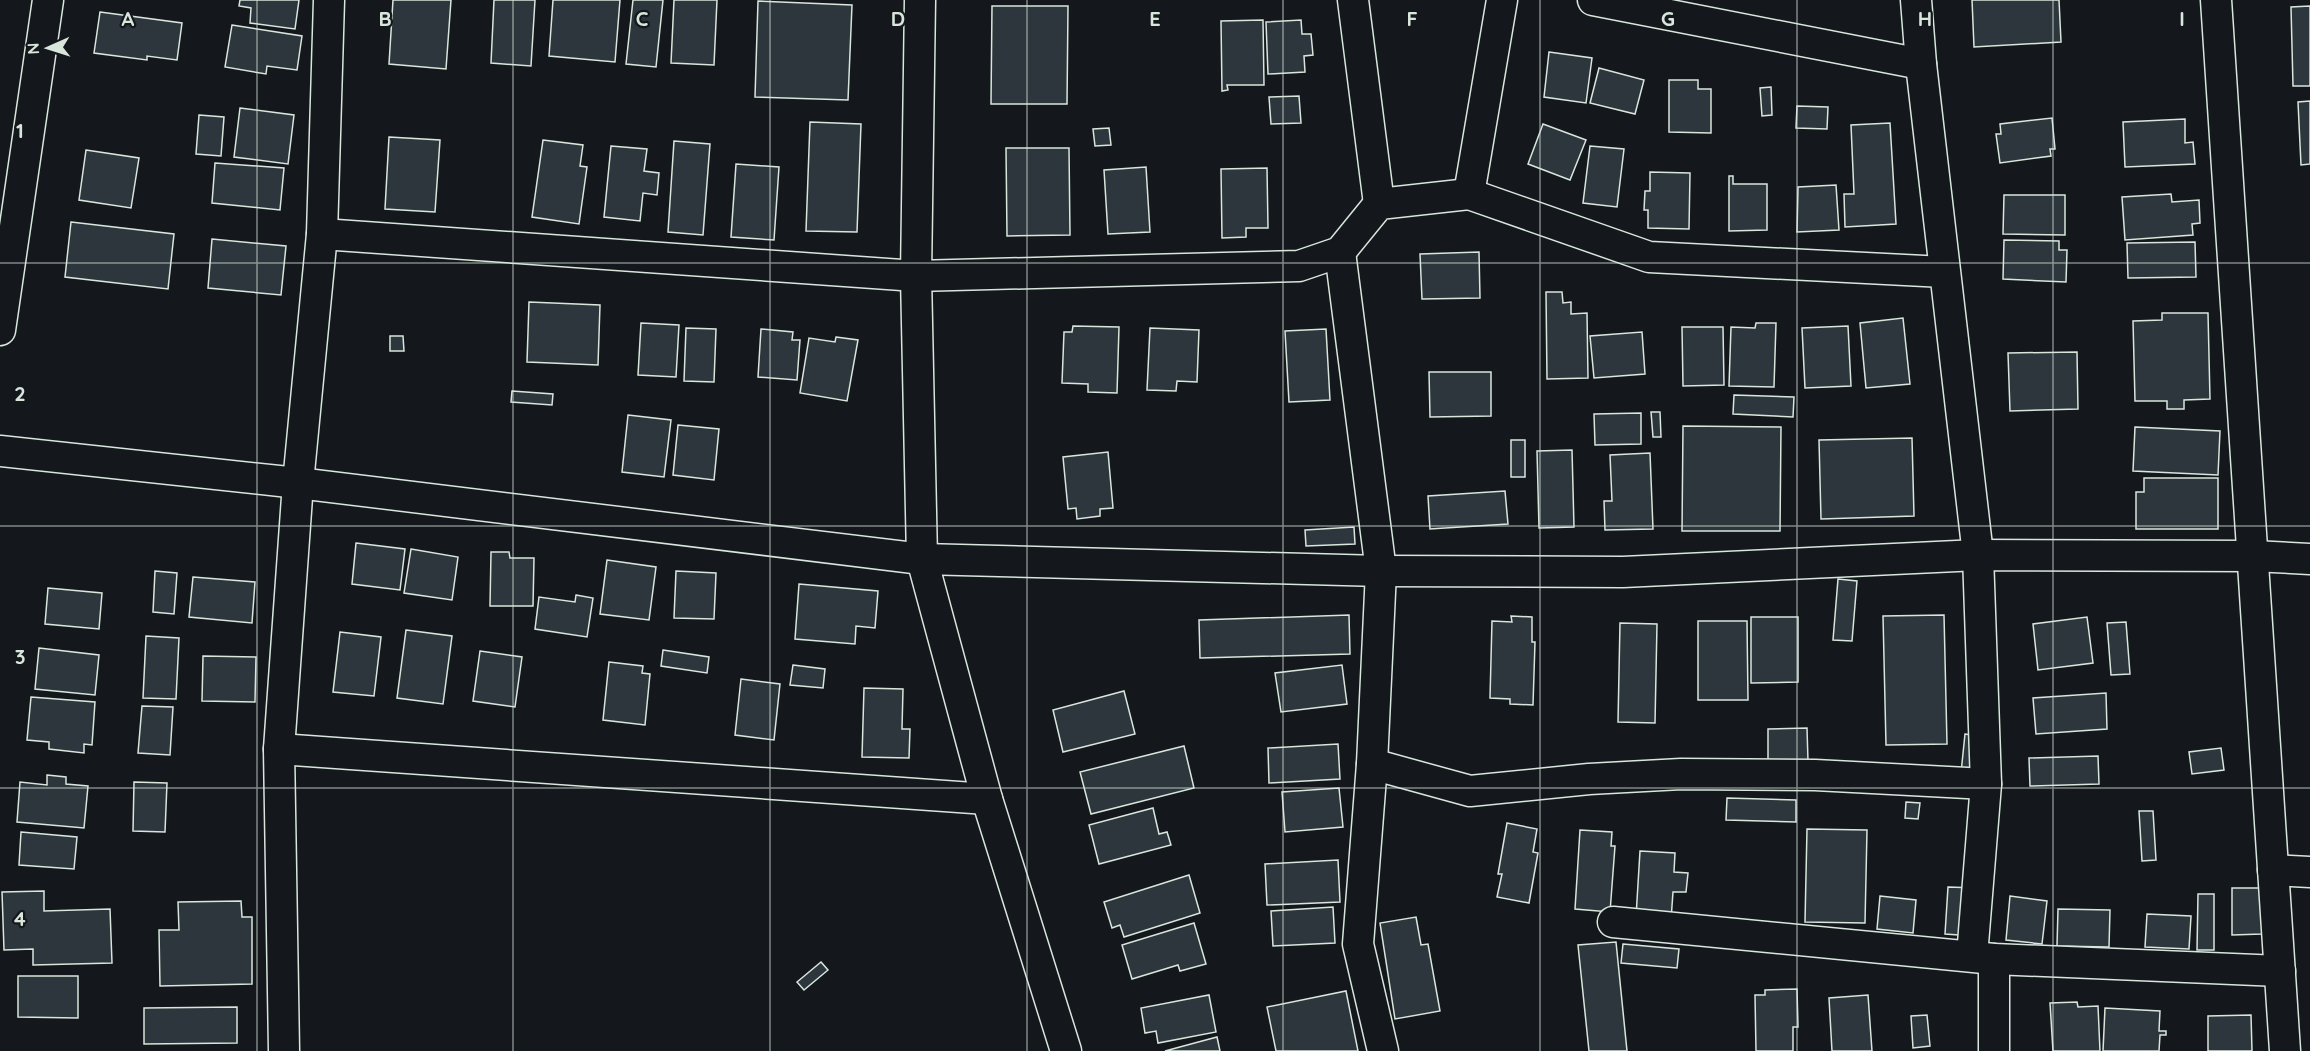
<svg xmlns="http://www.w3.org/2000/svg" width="2310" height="1051" font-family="Quicksand,sans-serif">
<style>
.building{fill:#2c363c;stroke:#d8e6dc;stroke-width:1.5}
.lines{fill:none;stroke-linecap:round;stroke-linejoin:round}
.minor-casing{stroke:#d8e6dc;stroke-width:33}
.minor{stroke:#14181c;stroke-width:30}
.grid{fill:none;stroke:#d8e6dc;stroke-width:1.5;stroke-opacity:0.55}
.grid-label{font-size:20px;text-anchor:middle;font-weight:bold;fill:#d8e6dc;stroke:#14181c;stroke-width:4.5;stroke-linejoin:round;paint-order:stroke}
</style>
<rect width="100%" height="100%" fill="#14181c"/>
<g class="building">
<path d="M240,0H299L295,29L250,23L251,8L239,6Z"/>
<path d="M393,0H451L446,69L389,64Z"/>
<path d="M494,0H535L531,66L491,63Z"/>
<path d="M553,0H620L615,62L549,56Z"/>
<path d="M633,0H663L656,67L626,64Z"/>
<path d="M674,0H717L714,65L671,63Z"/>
<path d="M1972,0H2059L2061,42L1974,47Z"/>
<path d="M758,1L852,5L848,100L755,97Z"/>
<path d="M992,6H1068L1067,104H991Z"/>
<path d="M2310,6V86H2293L2291,7Z"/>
<path d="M100,12L182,23L177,60L147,56V60L94,53Z"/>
<path d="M1263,20L1264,85H1227L1228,90L1222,91L1221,21Z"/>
<path d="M1301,20L1302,34H1311L1313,55L1304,56L1305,72L1268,74L1266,22Z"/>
<path d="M232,25L302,36L297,70L267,66L266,74L225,67Z"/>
<path d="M1549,52L1592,58L1586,103L1544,97Z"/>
<path d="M1599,68L1644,80L1635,114L1590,103Z"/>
<path d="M1669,80H1698V89H1711V133L1669,132Z"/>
<path d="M1771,87L1772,115L1762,116L1760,88Z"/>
<path d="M1299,96L1301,123L1271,124L1269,97Z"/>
<path d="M2310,101V164L2301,165L2298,102Z"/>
<path d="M1797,106L1828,107L1827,129L1796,128Z"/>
<path d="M240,108L294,115L288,164L234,157Z"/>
<path d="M199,115L224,117L221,156L196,154Z"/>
<path d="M2052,118L2055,149H2050L2051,156L2000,163L1996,134H2001L2000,124Z"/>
<path d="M2185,119V143L2193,142L2195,164L2125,167L2123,122Z"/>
<path d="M810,122L861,124L857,232L806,231Z"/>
<path d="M1890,123L1896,224L1845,227L1844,194H1854L1851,125Z"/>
<path d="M1543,124L1586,140L1570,180L1528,164Z"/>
<path d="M1109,128L1111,145L1095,146L1093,129Z"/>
<path d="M389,137L440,140L435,212L385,209Z"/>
<path d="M543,140L583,145L580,166L587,167L579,224L532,217Z"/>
<path d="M674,141L710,144L703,235L668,232Z"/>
<path d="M611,146L647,149L644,171L659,173L657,195L643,193L640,221L604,217Z"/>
<path d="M1590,146L1624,149L1617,207L1583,203Z"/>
<path d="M1006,148H1069L1070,235L1007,236Z"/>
<path d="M86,150L139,158L131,208L79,200Z"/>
<path d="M215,163L284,168L280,210L212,203Z"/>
<path d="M736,164L779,167L774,240L731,237Z"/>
<path d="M1146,167L1150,232L1108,234L1104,170Z"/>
<path d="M1267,168L1268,228H1246V237L1222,238L1221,169Z"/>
<path d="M1650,172L1690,173L1689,229L1648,228V210H1644L1645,191H1650Z"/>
<path d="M1729,176H1733V184H1767V230L1729,231Z"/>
<path d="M1836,185L1839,230L1797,232L1798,187Z"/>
<path d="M2171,194L2172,202L2199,200L2200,223L2192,224L2193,235L2125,240L2122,197Z"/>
<path d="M2004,195H2065V235L2003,234Z"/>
<path d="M71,222L174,234L168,289L65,277Z"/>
<path d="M212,239L286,246L281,295L208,288Z"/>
<path d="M2004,240L2059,241V250H2067L2066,282L2003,279Z"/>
<path d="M2195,242L2196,277L2128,278L2127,243Z"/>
<path d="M1479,252L1480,298L1422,299L1420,254Z"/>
<path d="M1546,292H1562L1563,303L1571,302V314L1587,313L1588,378L1547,379Z"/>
<path d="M529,302L600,305L598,365L527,362Z"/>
<path d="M2162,313H2208L2210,399L2184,400V409H2167V401H2135L2133,321L2162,320Z"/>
<path d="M1903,318L1910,384L1866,388L1860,323Z"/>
<path d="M641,323L679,325L676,377L638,375Z"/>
<path d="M1756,323H1776L1774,387L1729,386L1731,327L1755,328Z"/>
<path d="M1073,326L1119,327L1117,393L1088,392V384L1062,383L1064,332H1072Z"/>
<path d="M1848,326L1851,386L1805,388L1802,328Z"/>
<path d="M1682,327H1723L1724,385L1683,386Z"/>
<path d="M686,328L716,329L714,382L684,381Z"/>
<path d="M1150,328L1199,330L1197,382L1177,381L1176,391L1147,390Z"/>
<path d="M761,329L793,332L792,340H800L797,380L758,377Z"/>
<path d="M1326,329L1330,400L1289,402L1285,331Z"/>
<path d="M1642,332L1645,374L1594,378L1590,336Z"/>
<path d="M390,336H403L404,351H390Z"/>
<path d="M836,337L858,340L847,401L800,393L809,338L835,342Z"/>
<path d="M2077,352L2078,409L2010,411L2008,353Z"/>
<path d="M1429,372H1491V416L1430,417Z"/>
<path d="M512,391L553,394L552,405L511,402Z"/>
<path d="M1734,395L1794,397L1793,417L1733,414Z"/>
<path d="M1651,412H1660L1661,437H1653Z"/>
<path d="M1641,413V444L1595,445L1594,414Z"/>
<path d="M628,415L671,420L664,477L622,472Z"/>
<path d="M678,425L719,429L714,480L673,475Z"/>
<path d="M1683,426L1781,427L1780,531H1682Z"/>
<path d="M2135,427L2220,431L2218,475L2133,471Z"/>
<path d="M1912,438L1914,516L1821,519L1819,440Z"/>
<rect x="1511" y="440" width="14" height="37"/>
<path d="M1572,450L1574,527L1539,528L1537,451Z"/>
<path d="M1108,452L1113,508L1100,509V516L1077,519L1076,508L1068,509L1063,457Z"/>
<path d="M1650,453L1653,529L1605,530L1604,501H1612L1610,455Z"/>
<path d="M2144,478H2218V529H2136V492H2144Z"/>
<path d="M1505,491L1508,524L1430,529L1428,496Z"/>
<path d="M1354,527L1355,544L1306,546L1305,530Z"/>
<path d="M356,543L405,549L400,590L352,584Z"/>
<path d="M411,549L458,557L452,600L404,593Z"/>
<path d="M491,552H509L510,558H534L533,606H490Z"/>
<path d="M607,560L656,567L649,620L600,614Z"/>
<path d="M155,571L177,573L174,614L153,612Z"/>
<path d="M676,571L716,573L714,619L674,618Z"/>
<path d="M193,577L255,582L252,623L189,617Z"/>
<path d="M1838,579L1857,581L1852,641L1833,640Z"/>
<path d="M799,584L878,591L875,628L856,626L855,644L795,639Z"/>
<path d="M48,588L102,593L99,629L45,624Z"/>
<path d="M576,595L593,598L587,637L535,629L539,597L575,602Z"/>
<path d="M1349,615L1350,654L1200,658L1199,620Z"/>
<path d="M1944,615L1947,744L1886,745L1883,616Z"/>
<path d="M1511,616L1532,617V642H1535L1533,705L1510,704V699L1490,698L1492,621L1512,622Z"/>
<path d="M1751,617H1798V682L1751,683Z"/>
<path d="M2087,617L2093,663L2038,670L2033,624Z"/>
<path d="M1698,621H1747L1748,700H1698Z"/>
<path d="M2126,622L2130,674L2111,675L2107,623Z"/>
<path d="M1620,623L1657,624L1655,723L1618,722Z"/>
<path d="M406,630L452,636L443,704L397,698Z"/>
<path d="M340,632L381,637L374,696L333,692Z"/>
<path d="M146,636L179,638L176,699L143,698Z"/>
<path d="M39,648L99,655L95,695L35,689Z"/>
<path d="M663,650L709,657L707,673L661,666Z"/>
<path d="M480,651L522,657L515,707L473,701Z"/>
<path d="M203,656L256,657L255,702L202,701Z"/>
<path d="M609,662L643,666L642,673L650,674L645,725L603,720Z"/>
<path d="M793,665L825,669L823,688L790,685Z"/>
<path d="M1342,665L1347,704L1281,712L1275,673Z"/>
<path d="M741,679L780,684L774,740L735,735Z"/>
<path d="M864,688L903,689L902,729H910L909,758L862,757Z"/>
<path d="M1124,691L1135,734L1063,752L1053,710Z"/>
<path d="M2106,693L2107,729L2036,734L2033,698Z"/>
<path d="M31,697L95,702L92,745L84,744V753L49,749V742L27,740Z"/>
<path d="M142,706L173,707L170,755L138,753Z"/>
<path d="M1807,728L1808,761L1768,762V729Z"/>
<path d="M1965,734L1978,736L1975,774L1961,773Z"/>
<path d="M1338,744L1340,779L1269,783L1268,748Z"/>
<path d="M1184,746L1194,788L1091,814L1080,772Z"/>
<path d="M2221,748L2224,770L2192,774L2189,752Z"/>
<path d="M2098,756L2099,784L2030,786L2029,758Z"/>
<path d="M47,775L66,777V784L88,786L84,828L17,822L20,782L47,785Z"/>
<path d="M134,782L167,783L165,832L133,831Z"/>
<path d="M1339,788L1343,827L1285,832L1282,792Z"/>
<path d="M1727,798L1796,800V822L1726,820Z"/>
<path d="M1906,802L1920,803L1918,819L1905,818Z"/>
<path d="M1153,808L1159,834L1167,832L1171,845L1099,864L1089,825Z"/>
<path d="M2139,811H2153L2156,860L2142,861Z"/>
<path d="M1507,823L1537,829L1533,852L1538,853L1529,903L1497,897L1502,874H1498Z"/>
<path d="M1807,829L1867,830L1865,923L1805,922Z"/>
<path d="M1580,830L1612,832L1611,846H1615L1610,912L1575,909Z"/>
<path d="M21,832L77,837L74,869L19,865Z"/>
<path d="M1640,851L1675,853L1674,872L1688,873L1686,892H1673L1671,920L1636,917Z"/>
<path d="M1338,860L1340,902L1267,905L1265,864Z"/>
<path d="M1189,875L1200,913L1124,937L1120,925L1112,928L1104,902Z"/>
<path d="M1948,887L1976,888L1973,936L1945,934Z"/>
<path d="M2232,888H2262V934L2232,935Z"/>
<path d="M44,891V911L110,909L112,963L33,965V949L4,950L2,892Z"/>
<path d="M2198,894H2214V950H2197Z"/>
<path d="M1880,896L1916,900L1913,933L1877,929Z"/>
<path d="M2010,896L2047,901L2042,944L2006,940Z"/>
<path d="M241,901L242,917H252V984L160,986L159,930H179L178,902Z"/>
<path d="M1333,907L1335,943L1273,946L1271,911Z"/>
<path d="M2058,909L2110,910L2109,947L2057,946Z"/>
<path d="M2147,914L2191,916L2189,949L2145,947Z"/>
<path d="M1416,917L1421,945L1428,944L1440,1011L1395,1019L1380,923Z"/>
<path d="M1194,923L1206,964L1180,971L1178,965L1132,979L1122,945Z"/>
<path d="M1616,942L1627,1051H1589L1578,945Z"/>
<path d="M1623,944L1679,949L1677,968L1621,963Z"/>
<path d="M821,962L828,970L804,990L797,982Z"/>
<path d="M18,976H78V1018L18,1017Z"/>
<path d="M1797,989L1798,1027H1793V1051H1756L1755,995H1765V990Z"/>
<path d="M1346,991L1358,1051H1276L1267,1007Z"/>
<path d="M1209,995L1216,1032L1158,1043L1156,1031L1145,1033L1141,1008Z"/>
<path d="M1868,995L1872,1051H1832L1829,998Z"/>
<path d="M2077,1002L2078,1007L2098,1006L2100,1051H2053L2050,1003Z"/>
<path d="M237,1007V1043L144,1044V1008Z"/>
<path d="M2105,1008L2160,1011L2159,1031H2166V1035H2160L2159,1051H2103Z"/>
<path d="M1927,1015L1930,1046L1913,1048L1911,1016Z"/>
<path d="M2251,1015L2252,1051H2208V1016Z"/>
<path d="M1217,1037L1220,1051H1165Z"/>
</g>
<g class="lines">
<g class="minor-casing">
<g id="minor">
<path d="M920,0L916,276L922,559L987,799L1066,1051"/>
<path d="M1353,0L1379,204"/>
<path d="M1593,0L1921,64"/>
<path d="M1916,0L1921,64L1978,555L1986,784L1972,956"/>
<path d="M2216,0L2285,1051"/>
<path d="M1469,194L1502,0"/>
<path d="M322,234L916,276L1299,266L1340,252L1379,204L1469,194L1649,257L1944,272"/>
<path d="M1340,252L1381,571L1372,764L1358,944L1383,1051"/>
<path d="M0,330L48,0"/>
<path d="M0,451L298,483L922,559L1381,571L1623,572L1978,555L2253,556L2310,559"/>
<path d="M279,749L987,799"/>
<path d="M1372,764L1470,791L1589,779L1681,774L1815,775L1986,784"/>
<path d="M2273,870L2310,872"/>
<path d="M1613,922L1994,959L2280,971"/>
<path d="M1994,959V1051"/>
<path d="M284,1051L279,749L298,483L322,234L329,0"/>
</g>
</g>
<use href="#minor" class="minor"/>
</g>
<path class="grid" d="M257,0V1051M513,0V1051M770,0V1051M1027,0V1051M1283,0V1051M1540,0V1051M1797,0V1051M2053,0V1051M0,263H2310M0,526H2310M0,788H2310"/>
<g class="grid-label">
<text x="128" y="26">A</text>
<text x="385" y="26">B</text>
<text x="642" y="26">C</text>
<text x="898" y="26">D</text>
<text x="1155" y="26">E</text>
<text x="1412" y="26">F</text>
<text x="1668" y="26">G</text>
<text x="1925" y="26">H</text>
<text x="2182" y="26">I</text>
<text x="20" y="138">1</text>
<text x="20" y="401">2</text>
<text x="20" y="664">3</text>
<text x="20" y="926">4</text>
</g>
<g transform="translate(48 48) rotate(267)" stroke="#14181c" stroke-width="4.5" paint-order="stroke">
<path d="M0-4.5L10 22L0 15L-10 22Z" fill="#d8e6dc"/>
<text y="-9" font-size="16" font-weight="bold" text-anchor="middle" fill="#d8e6dc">N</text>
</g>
</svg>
